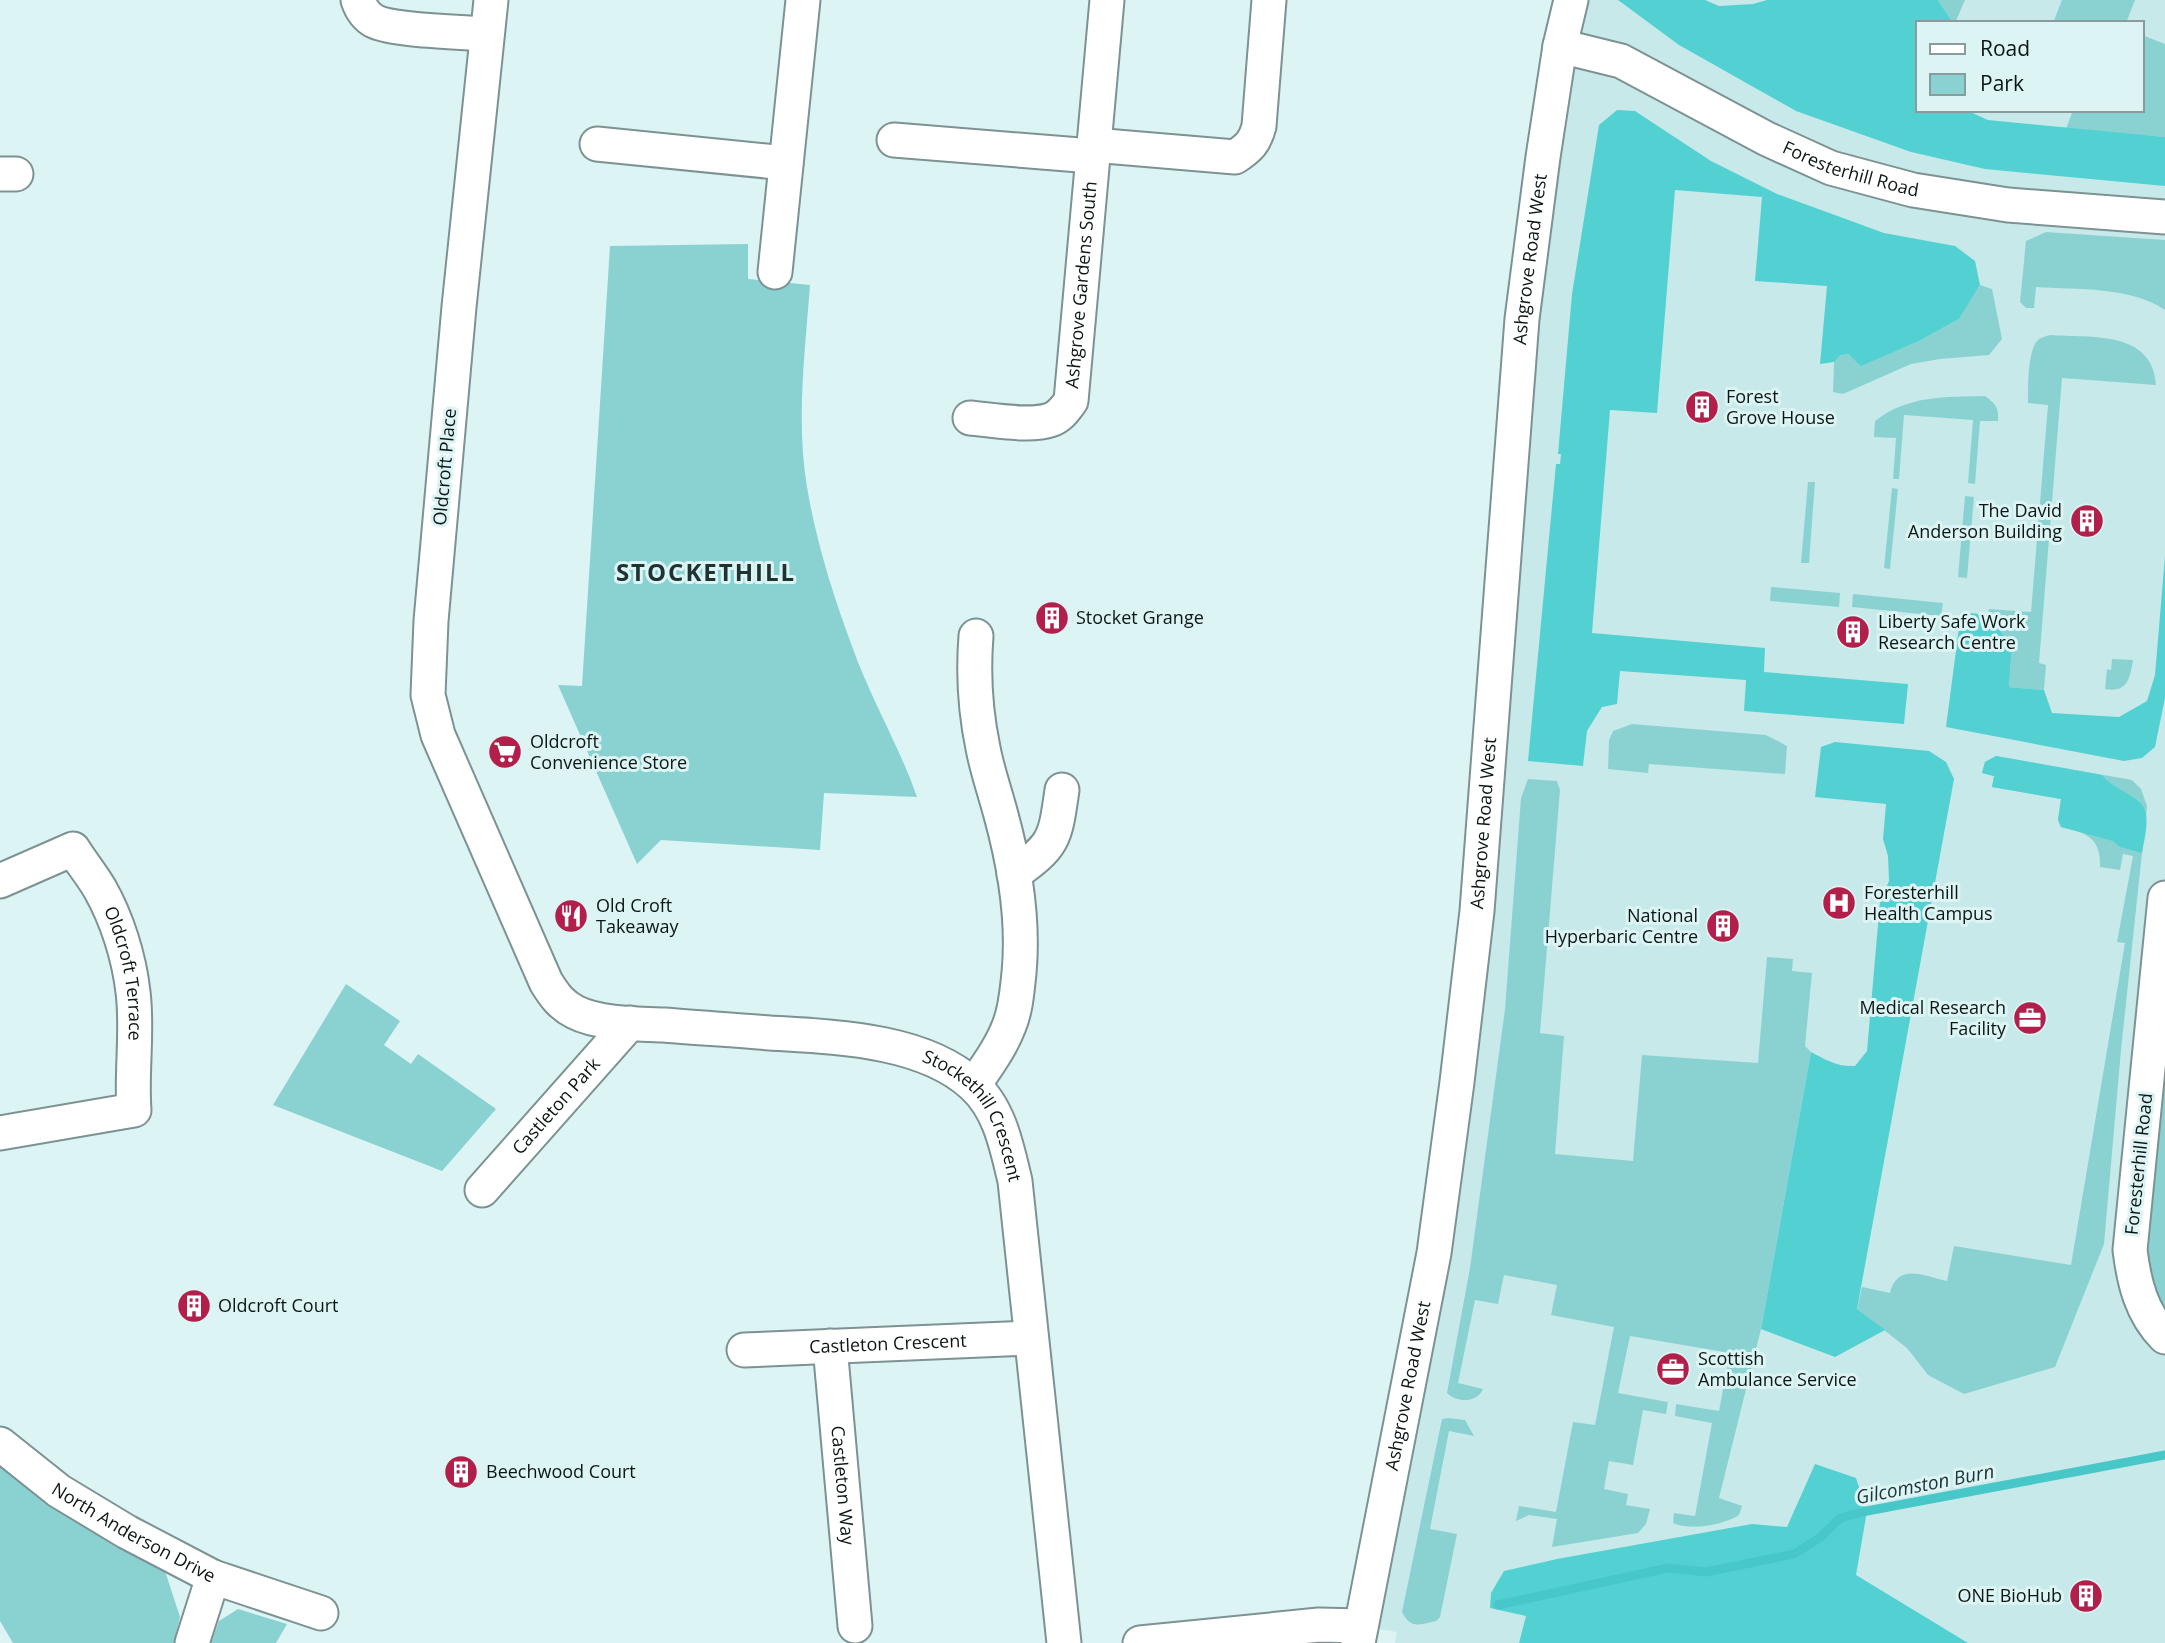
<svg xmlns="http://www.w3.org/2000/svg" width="2165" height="1643" font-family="'Open Sans',sans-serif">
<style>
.built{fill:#c8e9e9;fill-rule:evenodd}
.green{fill:#8ad2d2}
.forest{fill:#53d1d2}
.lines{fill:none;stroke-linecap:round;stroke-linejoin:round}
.stream{stroke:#48c7c9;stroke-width:9}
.minor-casing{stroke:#7d9292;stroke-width:37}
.minor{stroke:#fff;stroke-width:33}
.labels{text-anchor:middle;stroke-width:6;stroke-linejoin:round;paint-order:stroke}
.street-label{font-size:18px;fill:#0d1616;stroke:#dcf4f4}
.poi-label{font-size:18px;fill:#0d1616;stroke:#dcf4f4;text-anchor:start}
.water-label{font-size:19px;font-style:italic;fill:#1f3535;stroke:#dcf4f4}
.district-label{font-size:24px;font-weight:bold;letter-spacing:2px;fill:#203333;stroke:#dcf4f4}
</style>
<rect width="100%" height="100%" fill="#dcf4f4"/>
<path class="built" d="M1572,0H2165V1643H1395L1397,1632L1361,1626L1407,1398ZM1918,23H2142V110H1918Z"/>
<g class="green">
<path d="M1938,0H1965L1955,23H1953Z"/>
<path d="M2062,0H2135L2126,23H2053Z"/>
<path d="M2142,35L2165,44V137L2066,129L2073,110H2142Z"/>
<path d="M2046,232L2165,240V310C2130,286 2077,290 2036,287L2034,308H2026L2020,302L2026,241Z"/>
<path d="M748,244V279L810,285C805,352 796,421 807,487C816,541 833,595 852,646C870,698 899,745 917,797L824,793L820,850L661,840L637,864L558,685L582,686L610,246Z"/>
<path d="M1980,285L1992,289L2002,339L1989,355L1940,359L1911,364L1843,394L1833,392L1834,362L1841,355L1848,354L1861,365L1919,341L1959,319Z"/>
<path d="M2050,335C2091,338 2153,330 2156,385L2062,378L2039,663L2046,665L2044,690L2009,687L2012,646L1988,615L1989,609L2031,612L2048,405L2028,403C2028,389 2027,348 2039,339C2042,337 2046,336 2050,335Z"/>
<path d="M1985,396C1996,404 1999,408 1998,421H1980L1975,484L1968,483L1973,420L1904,415L1899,479H1893L1896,438L1874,437L1875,421C1908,395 1946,397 1985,396Z"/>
<path d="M1808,482H1815L1809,563H1801Z"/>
<path d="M1892,488L1898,489L1890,569L1884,568Z"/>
<path d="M1965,496L1974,497L1967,578L1958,577Z"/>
<path d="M1771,587L1840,593L1839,607L1770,601Z"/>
<path d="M1853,594L1943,603L1941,616L1852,607Z"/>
<path d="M2112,659L2133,660C2130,679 2127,693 2105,689L2107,669L2111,670Z"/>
<path d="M1632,724L1766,735L1787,746L1785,774L1649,764L1648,773L1608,769L1609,740L1613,731Z"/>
<path d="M1996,756L2132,780L2141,789L2147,806L2121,1050L2104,1244L2055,1367L1964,1394L1928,1375L1907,1348L1857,1309L1862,1287L1890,1293C1898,1262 1924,1276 1947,1281L1954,1246L2071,1265L2125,943L2117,942L2133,856L2123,854L2120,870L2100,867C2101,838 2087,833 2061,827L2058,820L2061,799L1992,787L1994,776L1982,773L1985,762Z"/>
<path d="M1528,779L1557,781L1560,790L1540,1033L1564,1036L1555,1154L1633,1161L1642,1055L1758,1063L1767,957L1793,959L1792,971L1812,973L1805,1046L1811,1052L1761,1329L1719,1498L1742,1506L1739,1515C1724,1525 1690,1531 1673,1523L1674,1513L1695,1516L1712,1423L1675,1416L1676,1404L1719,1411L1730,1353L1630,1336L1618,1393L1668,1402L1666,1414L1643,1410L1633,1465L1609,1461L1604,1489L1628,1494L1626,1505L1650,1509L1646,1524L1638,1533L1552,1547L1557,1519L1529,1515L1516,1521L1519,1506L1556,1512L1573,1422L1595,1425L1614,1327L1551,1315L1557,1285L1504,1275L1498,1304L1475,1300L1458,1383L1483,1389C1477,1403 1457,1403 1447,1393L1470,1268L1505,1009L1521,798Z"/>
<path d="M346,984L400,1021L384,1045L411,1064L418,1054L496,1109L442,1171L273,1105Z"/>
<path d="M2165,1055V1310L2154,1297L2145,1257Z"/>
<path d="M1448,1418L1465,1420L1474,1436L1449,1431L1430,1529L1457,1534L1440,1617L1436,1621C1418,1625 1411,1629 1402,1612L1442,1419Z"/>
<path d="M0,1458L58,1507L165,1571L180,1617L174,1643H13L0,1621Z"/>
<path d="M238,1609L287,1624L276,1643H211L219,1621Z"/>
</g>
<g class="forest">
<path d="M1618,0H1705L1719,6L1753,4L1767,0H1938L1953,23H1918V110H1966L1988,120L2165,137V186L1985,169L1911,152L1796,111L1679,45Z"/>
<path d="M1617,110L1635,111L1711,161L1777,194L1884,233L1955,246L1975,261L1980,285L1959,319L1919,341L1861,366L1848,354L1841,355L1834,362L1820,364L1827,286L1755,281L1762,197L1675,190L1657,413L1610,410L1592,633L1765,648L1764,672L1908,684L1904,724L1744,711L1746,680L1620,671L1617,704L1602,707L1587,731L1583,766L1528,761L1556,464H1560L1561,454H1558L1572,294L1599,125Z"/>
<path d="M2165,556V698L2155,747L2142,758L2124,761L1946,727L1961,612L1988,615L2012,646L2009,687L2044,690L2052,713L2119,717L2147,701L2155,675Z"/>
<path d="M1835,742L1929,751L1946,762L1954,779L1857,1309L1885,1330L1835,1357L1761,1329L1811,1052C1826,1060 1837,1067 1855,1066L1867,1051L1880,902L1889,881L1888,856L1883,839L1886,804L1815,797L1821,747Z"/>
<path d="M1996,756L2102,775C2114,791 2144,796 2146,814C2148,826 2144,841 2142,853L2120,847L2113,841L2061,827L2058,820L2061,799L1992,787L1994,776L1982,773L1985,762Z"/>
<path d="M1815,1464L1856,1478L1867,1511L1856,1575L1968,1643H1519L1526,1616L1490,1608L1491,1593L1504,1571L1557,1559L1752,1524L1787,1527Z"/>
</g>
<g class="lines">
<path class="stream" d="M1498,1605L1668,1568L1706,1572L1794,1554L1821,1537L1840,1518L1867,1511L2165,1455"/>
<g class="minor-casing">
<g id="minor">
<path d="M358,0C361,9 365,16 374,21C393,31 463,32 487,34"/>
<path id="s1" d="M491,0L459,307L431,621L428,695L438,735L546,982C554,995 561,1005 575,1012C598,1024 639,1024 664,1025C700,1028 735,1030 770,1033C834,1037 923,1039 973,1085C1000,1109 1007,1148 1015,1181L1064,1643"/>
<path id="s2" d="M1560,46L1621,61L1767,139L1831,168L1913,190L2008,205L2165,217"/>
<path d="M894,140L1092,156"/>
<path d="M597,144L786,163"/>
<path d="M1093,145L1235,157C1249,148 1255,142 1259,126L1269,0"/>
<path d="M0,174H16"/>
<path d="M775,272L803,0"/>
<path id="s3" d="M970,418C992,420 1030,427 1050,420C1060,417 1065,409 1071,401L1107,0"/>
<path d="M1014,874C1055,845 1055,839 1062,790"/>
<path id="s4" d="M0,881L73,849C81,862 92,875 100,889C117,919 129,957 133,992C138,1031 131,1071 134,1110L0,1133"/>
<path d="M2165,898L2130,1250C2134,1282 2141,1313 2165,1337"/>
<path d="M974,1085C987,1066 1001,1047 1009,1026C1016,1009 1017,991 1019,973C1024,920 1015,866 1001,815C995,792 987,770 983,748C975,710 973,674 976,636"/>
<path id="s5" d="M482,1190L630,1023"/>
<path id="s6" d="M830,1346L855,1626"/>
<path id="s7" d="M744,1350L1031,1338"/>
<path id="s8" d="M0,1444L59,1491L127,1532L213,1577L321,1613"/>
<path d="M192,1643L213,1577"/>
<path d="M1140,1643L1319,1625L1361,1626"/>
<path id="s9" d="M1358,1643L1434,1253L1457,1082L1477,911L1522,319L1543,157L1560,46L1571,0"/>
</g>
</g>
<use href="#minor" class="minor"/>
</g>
<defs>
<g id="building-disc" transform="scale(1.75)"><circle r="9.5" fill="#b11f4a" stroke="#dcf4f4"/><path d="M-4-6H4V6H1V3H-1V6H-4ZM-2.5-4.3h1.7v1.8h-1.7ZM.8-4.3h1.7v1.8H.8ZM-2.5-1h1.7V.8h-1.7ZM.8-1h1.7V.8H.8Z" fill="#fff"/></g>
<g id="supermarket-disc" transform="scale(1.75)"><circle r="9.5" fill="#b11f4a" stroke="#dcf4f4"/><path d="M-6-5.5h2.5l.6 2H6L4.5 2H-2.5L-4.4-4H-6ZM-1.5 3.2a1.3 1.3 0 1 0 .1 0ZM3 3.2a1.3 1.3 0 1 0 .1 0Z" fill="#fff"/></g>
<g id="hospital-disc" transform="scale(1.75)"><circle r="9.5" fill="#b11f4a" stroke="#dcf4f4"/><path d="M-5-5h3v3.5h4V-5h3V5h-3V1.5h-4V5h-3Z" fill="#fff"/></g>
<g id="restaurant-disc" transform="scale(1.75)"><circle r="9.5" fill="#b11f4a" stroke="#dcf4f4"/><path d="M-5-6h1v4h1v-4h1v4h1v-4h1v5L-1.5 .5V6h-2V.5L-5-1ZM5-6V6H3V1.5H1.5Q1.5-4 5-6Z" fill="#fff"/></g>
<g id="office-disc" transform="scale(1.75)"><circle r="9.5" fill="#b11f4a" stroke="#dcf4f4"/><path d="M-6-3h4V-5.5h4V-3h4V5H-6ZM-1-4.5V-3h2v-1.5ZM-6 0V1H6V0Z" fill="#fff"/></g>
</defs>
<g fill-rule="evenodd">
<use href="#building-disc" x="1702" y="407"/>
<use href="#building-disc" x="2087" y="521"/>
<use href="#building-disc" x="1052" y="618"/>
<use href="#building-disc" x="1853" y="632"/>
<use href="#supermarket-disc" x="505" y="752"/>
<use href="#hospital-disc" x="1839" y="903"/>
<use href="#restaurant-disc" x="571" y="916"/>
<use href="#building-disc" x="1723" y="926"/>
<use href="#office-disc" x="2030" y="1018"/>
<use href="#building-disc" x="194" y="1306"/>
<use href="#office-disc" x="1673" y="1369"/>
<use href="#building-disc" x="461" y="1472"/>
<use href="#building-disc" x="2086" y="1596"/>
</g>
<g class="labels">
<g class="street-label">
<text dy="6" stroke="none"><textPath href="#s2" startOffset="318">Foresterhill Road</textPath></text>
<text dy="6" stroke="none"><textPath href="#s9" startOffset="1396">Ashgrove Road West</textPath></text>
<text dy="6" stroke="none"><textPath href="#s3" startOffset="226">Ashgrove Gardens South</textPath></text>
<text transform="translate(445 467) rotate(-85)" y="6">Oldcroft Place</text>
<text dy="6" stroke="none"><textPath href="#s9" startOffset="830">Ashgrove Road West</textPath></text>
<text dy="6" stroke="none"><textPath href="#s4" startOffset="217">Oldcroft Terrace</textPath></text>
<text dy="6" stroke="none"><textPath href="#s5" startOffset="112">Castleton Park</textPath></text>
<text dy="6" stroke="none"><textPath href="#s1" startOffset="1486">Stockethill Crescent</textPath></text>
<text transform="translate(2139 1164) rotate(-84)" y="6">Foresterhill Road</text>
<text dy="6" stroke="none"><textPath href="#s7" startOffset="144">Castleton Crescent</textPath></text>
<text dy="6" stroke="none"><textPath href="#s9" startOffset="262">Ashgrove Road West</textPath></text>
<text dy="6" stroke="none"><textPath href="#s6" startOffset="140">Castleton Way</textPath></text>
<text dy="6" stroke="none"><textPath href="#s8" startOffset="161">North Anderson Drive</textPath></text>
</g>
<g class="poi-label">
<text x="1726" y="403">Forest<tspan x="1726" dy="21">Grove House</tspan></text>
<text x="2062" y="517" text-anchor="end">The David<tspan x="2062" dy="21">Anderson Building</tspan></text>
<text x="1076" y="624">Stocket Grange</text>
<text x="1878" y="628">Liberty Safe Work<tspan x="1878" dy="21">Research Centre</tspan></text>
<text x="530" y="748">Oldcroft<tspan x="530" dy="21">Convenience Store</tspan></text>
<text x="1864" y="899">Foresterhill<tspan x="1864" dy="21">Health Campus</tspan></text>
<text x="596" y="912">Old Croft<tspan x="596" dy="21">Takeaway</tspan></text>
<text x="1698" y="922" text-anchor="end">National<tspan x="1698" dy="21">Hyperbaric Centre</tspan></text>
<text x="2006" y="1014" text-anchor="end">Medical Research<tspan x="2006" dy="21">Facility</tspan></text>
<text x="218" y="1312">Oldcroft Court</text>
<text x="1698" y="1365">Scottish<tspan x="1698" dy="21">Ambulance Service</tspan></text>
<text x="486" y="1478">Beechwood Court</text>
<text x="2062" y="1602" text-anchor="end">ONE BioHub</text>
</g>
<g class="water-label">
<text transform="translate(1925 1484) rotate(-11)" y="7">Gilcomston Burn</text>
</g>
<g class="district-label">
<text x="706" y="581">STOCKETHILL</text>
</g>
</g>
<rect x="1916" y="21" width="228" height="91" fill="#dcf4f4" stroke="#899b9b" stroke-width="2"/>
<rect x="1930" y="44" width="35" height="10" fill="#ffffff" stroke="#899b9b" stroke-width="2"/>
<text x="1980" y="56" font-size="21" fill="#0d1616">Road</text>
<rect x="1930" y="74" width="35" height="21" fill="#8ad2d2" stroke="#899b9b" stroke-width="2"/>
<text x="1980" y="91" font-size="21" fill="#0d1616">Park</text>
</svg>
